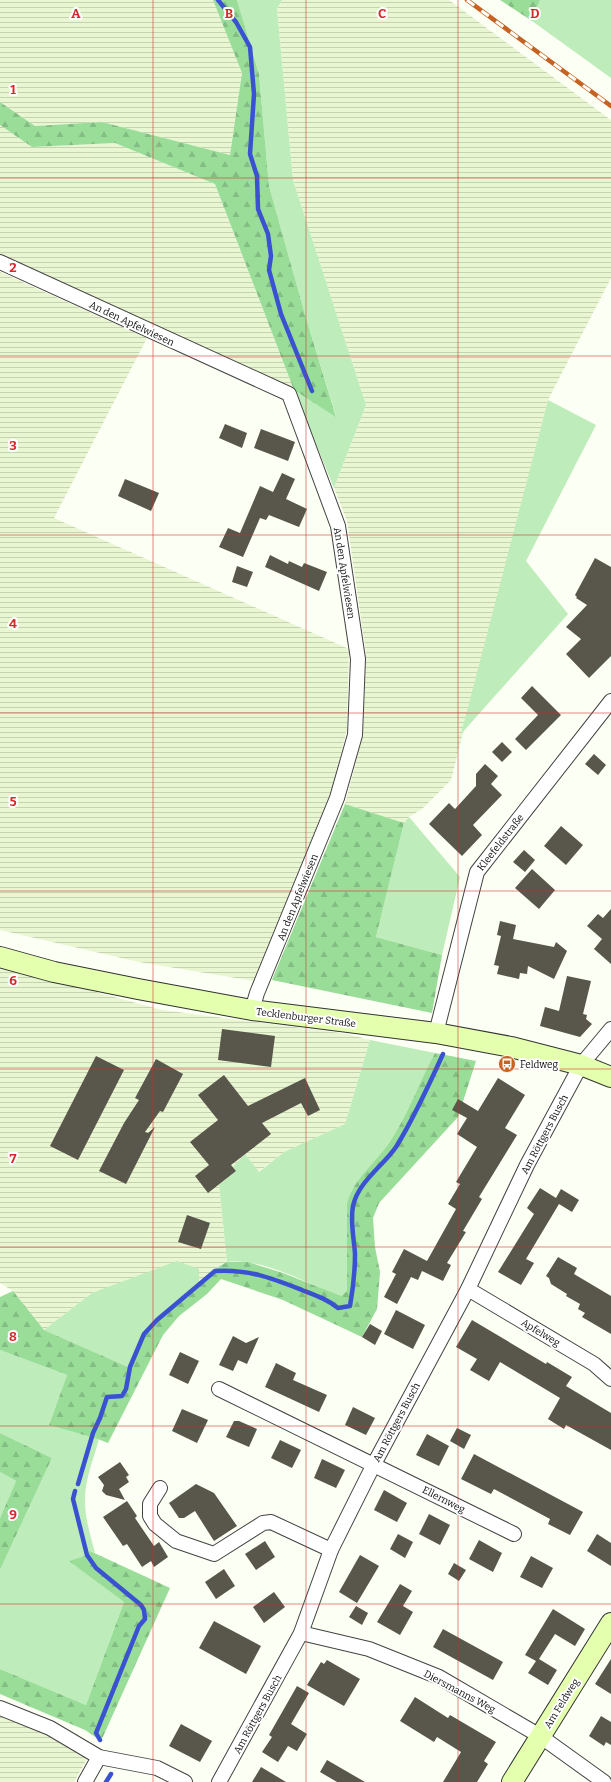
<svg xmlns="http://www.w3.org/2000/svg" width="611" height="1782" font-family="Bitter,serif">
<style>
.farmland{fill:url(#farmland-rules)}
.green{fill:#beecba}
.forest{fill:url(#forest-firs)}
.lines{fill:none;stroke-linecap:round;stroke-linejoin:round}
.stream{stroke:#3a52d2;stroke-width:4.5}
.building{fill:#59574c}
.street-casing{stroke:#434343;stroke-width:16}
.secondary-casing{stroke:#323232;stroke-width:22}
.street{stroke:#fff;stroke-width:14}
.secondary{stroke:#e4ffae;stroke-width:20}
.rail-casing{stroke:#c66322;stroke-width:4.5}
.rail{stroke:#fff;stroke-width:3;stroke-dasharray:9;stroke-linecap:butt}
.grid{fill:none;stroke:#d62828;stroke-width:1;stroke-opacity:0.55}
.labels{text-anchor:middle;stroke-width:4;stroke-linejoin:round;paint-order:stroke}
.street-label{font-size:10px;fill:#101010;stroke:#fff}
.poi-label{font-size:10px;fill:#101010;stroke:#fff;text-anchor:start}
.grid-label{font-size:13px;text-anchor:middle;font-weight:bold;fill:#d62828;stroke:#fff;stroke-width:4;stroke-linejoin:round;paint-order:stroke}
</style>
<defs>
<pattern id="farmland-rules" width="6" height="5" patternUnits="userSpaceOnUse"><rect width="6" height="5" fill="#e9f6d2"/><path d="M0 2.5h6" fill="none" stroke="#c7d2b3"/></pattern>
<pattern id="forest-firs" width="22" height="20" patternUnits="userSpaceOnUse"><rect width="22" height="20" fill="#9d9"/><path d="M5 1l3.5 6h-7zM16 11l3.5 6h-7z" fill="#83bd83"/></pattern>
</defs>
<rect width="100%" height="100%" fill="#fcfff3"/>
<g class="farmland">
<path d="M0,0H213L242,73L230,155L102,122L35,126L0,102Z"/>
<path d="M282,0H449L611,120V278L548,400L451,780L422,809L409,817L404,823L345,804L363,735L366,654L347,521L334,488L366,405L293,180L277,9Z"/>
<path d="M0,125L32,147L115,143L215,184L294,390L0,255Z"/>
<path d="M0,272L147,338L54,518L349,649L347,729L330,799L254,981L139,962L0,930Z"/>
<path d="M0,966L162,1010L348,1034L370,1040L345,1124L284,1152L258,1172L245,1154L236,1171L219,1185L227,1262L213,1270L199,1282V1269L92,1293L44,1330L13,1291L0,1283Z"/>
<path d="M0,1716L43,1733L87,1759L74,1782H0Z"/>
</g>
<g class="green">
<path d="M237,0H282L277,9L293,180L366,405L334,488L294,390L336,416L306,318L269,186L259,74Z"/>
<path d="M540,0H611V78L532,21Z"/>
<path d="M548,400L596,425L526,561L568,614L461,734Z"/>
<path d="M409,817L460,877L442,955L376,937L404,823Z"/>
<path d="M370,1040L435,1053C419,1082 408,1115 389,1143C375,1163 354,1178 347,1203V1291L341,1296H338C305,1282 263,1258 227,1262L219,1185L236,1171L233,1167L245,1154L259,1172L284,1152L345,1124Z"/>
<path d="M177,1261L199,1269V1282L155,1319L143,1334L128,1367L44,1330L92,1293Z"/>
<path d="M0,1350L67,1375L49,1425L99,1439C94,1458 84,1481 85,1502C85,1519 91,1537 95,1553L91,1551L89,1555L70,1561L124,1602L86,1705L0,1669V1570L52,1458L0,1433Z"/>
<path d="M0,1472L16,1481L0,1518Z"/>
</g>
<g class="forest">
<path d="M213,0H237L259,74L269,186L306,318L336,417L294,390L215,184L115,143L32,147L0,125V102L35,126L102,122L230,155L242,73Z"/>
<path d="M500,0H540L532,21Z"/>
<path d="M345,804L404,823L376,937L442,955L432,1013L272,980Z"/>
<path d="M435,1053L476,1061L458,1117L379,1203L373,1218L375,1247L380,1272L377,1309L362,1337L283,1300L221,1279L207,1294L179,1316L163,1335L108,1443L98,1439L49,1425L67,1375L0,1350V1297L13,1291L44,1330L128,1367L143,1334L155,1319L213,1270L227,1262H248L283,1273L341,1296L347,1291V1203C354,1178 375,1163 389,1143C408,1115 419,1082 435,1053Z"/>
<path d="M0,1433L52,1458L0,1570V1518L16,1481L0,1472Z"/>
<path d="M90,1551L170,1588L101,1741L85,1730L0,1694V1669L86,1705L124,1602L69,1561L88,1555Z"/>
</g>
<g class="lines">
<g class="stream">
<path d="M218,0L236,22L250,47L254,94L250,154L257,176L258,209L268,234L271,256L269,270L281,314L312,391"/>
<path d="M78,1484L93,1433L100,1418L107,1397L122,1396L126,1389L130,1367L144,1334L157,1320L215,1271C249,1269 271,1278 302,1290C315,1295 327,1299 338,1308L350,1306C353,1289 355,1272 355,1254C354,1238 350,1222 353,1206C358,1182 383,1166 396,1147C414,1118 429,1085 443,1054"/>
<path d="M75,1491L73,1499L87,1555L96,1568L141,1605L144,1610L145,1619L139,1626L96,1733L100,1740"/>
<path d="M106,1782L111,1774"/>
</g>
</g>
<g class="building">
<path d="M225,424L247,433L242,448L219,438Z"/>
<path d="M261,429L295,442L288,461L254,448Z"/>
<path d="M282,473L295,479L286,499L307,509L299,527L269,515L266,520L260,518L243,557L219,547L228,528L240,533L260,486L273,492Z"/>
<path d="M125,479L159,493L151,511L118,496Z"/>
<path d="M270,555L288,564L289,561L302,567L304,563L327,572L319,591L265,567Z"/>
<path d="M595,558L611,567V656L589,678L566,654L581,639L566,627L587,605L576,598L577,597L575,595Z"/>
<path d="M237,566L253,572L247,587L232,582Z"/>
<path d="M532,686L561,715L526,750L515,739L538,715L521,698Z"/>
<path d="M502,742L512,752L502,762L492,752Z"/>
<path d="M594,754L606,765L598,775L585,764Z"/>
<path d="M485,764L498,776L491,784L502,795L473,825L482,835L462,856L429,824L449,803L455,809L476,786V774Z"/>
<path d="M561,826L583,845L566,865L544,846Z"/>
<path d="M524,850L535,860L525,872L513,862Z"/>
<path d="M532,869L555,890L539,909L515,888Z"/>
<path d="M611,909V964L594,949L602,939L587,926L598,914L603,918Z"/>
<path d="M500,921L516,925L513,939L554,947L556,942L567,951L554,979L528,966L527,974L520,973L519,979L497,974L499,966L494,965L501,936L497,935Z"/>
<path d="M567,976L591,981L583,1014L587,1015L586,1019L592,1024L580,1037L540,1026L545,1007L559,1011Z"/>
<path d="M222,1029L275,1036L271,1067L218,1060Z"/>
<path d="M96,1056L124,1070L78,1160L50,1146Z"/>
<path d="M156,1059L183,1074L163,1112L160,1111L145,1132L148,1133L155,1127L126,1184L99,1171L124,1123L139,1100L135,1098Z"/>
<path d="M224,1075L248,1106L305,1078L320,1110L308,1116L301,1103L262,1123L271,1134L231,1165L236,1171L208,1193L195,1176L209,1165L190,1142L218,1120L198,1095Z"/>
<path d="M498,1078L525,1095L505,1128L517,1135L479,1197L482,1199L463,1231L466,1232L447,1263L451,1265L443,1281L422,1271L418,1280L411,1277L397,1304L384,1297L396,1274L392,1272L404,1249L427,1261L456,1209L448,1204L460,1184L456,1182L477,1147L457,1134L467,1118L452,1110L458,1099L478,1111Z"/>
<path d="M540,1188L556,1198L561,1189L579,1200L572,1212L559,1204L526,1259L534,1263L521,1285L498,1272L534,1214L527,1208Z"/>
<path d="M187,1215L210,1223L201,1249L178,1242Z"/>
<path d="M558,1257L577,1268L574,1274L611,1296V1334L582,1317L585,1313L578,1309L580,1304L566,1296L567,1294L551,1284L549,1278L546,1276Z"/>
<path d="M396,1310L425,1325L413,1349L384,1334Z"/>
<path d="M472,1320L546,1364L547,1362L572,1377L566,1386L611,1413V1450L566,1425L564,1429L548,1419L560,1398L500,1362L489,1381L470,1370L477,1359L456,1347Z"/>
<path d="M370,1324L382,1331L375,1345L362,1337Z"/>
<path d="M233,1336L246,1343L259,1337L247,1364L238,1360L233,1371L219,1365Z"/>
<path d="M180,1352L199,1361L188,1384L169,1375Z"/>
<path d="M276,1363L296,1373L293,1380L327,1395L319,1412L265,1387Z"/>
<path d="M353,1407L375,1418L366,1435L345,1425Z"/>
<path d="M182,1409L208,1420L197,1443L172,1431Z"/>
<path d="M234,1421H239L257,1429L249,1447L226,1437Z"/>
<path d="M457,1428L471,1435L464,1449L450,1441Z"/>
<path d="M427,1434L449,1446L439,1466L416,1455Z"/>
<path d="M280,1440L301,1450L292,1468L271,1458Z"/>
<path d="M474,1454L583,1512L570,1535L548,1524L550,1519L494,1489L491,1494L461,1479Z"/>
<path d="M322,1459L345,1470L336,1488L314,1478Z"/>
<path d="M120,1462L129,1475L126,1477L129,1482L119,1489L125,1500L106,1495L102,1491L104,1485L98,1477Z"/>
<path d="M196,1484L214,1493L237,1526L214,1541L195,1511L184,1518H179L169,1503Z"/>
<path d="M384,1490L407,1503L397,1522L374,1510Z"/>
<path d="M127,1501L137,1516L135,1518L154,1546L159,1542L168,1557L154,1567L151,1561L142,1567L127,1544L123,1546L103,1517Z"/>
<path d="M429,1514L450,1525L440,1545L419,1534Z"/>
<path d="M398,1534L413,1542L405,1558L390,1549Z"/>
<path d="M597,1534L611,1543V1566L587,1551Z"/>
<path d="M479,1540L502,1553L493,1572L469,1559Z"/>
<path d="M265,1541L275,1557L256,1570L245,1554Z"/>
<path d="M360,1555L379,1566L357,1603L339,1592Z"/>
<path d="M531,1556L553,1568L542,1588L520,1577Z"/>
<path d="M454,1563L466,1570L459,1581L448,1574Z"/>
<path d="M224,1569L235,1586L216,1599L205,1582Z"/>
<path d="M400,1584L412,1591L403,1606L413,1612L400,1635L377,1622Z"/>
<path d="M274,1592L285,1607L264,1623L253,1607Z"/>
<path d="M356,1606L368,1613L362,1625L349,1617Z"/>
<path d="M553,1609L585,1629L575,1646L555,1634L539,1659L557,1670L548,1685L528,1673L536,1661L525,1655Z"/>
<path d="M214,1621L261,1646L246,1674L199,1648Z"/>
<path d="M443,1629L503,1662L493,1680L433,1647Z"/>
<path d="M611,1659V1694L595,1684Z"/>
<path d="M327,1660L360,1679L344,1706L307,1685L321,1662L324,1664Z"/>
<path d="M297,1686L309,1693L291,1724L307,1734L297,1751L288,1746L278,1762L262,1752L272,1737L269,1735Z"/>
<path d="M415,1697L448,1718L450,1715L496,1742L484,1761L488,1764L477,1782H443L461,1752L437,1737L434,1742L400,1721Z"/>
<path d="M601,1716L611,1722V1745L606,1742L604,1746L589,1736Z"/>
<path d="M181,1724L212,1741L200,1762L169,1746Z"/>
<path d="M327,1760L365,1782H337L320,1772Z"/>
<path d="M261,1767L286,1782H252Z"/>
</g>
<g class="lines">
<g class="street-casing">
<g id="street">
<path d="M0,262L289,394L338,526L358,659L355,735L337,798L257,993L252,1010"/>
<path d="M436,1033L477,872L611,701"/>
<path d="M468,1289L594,1364L611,1379"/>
<path d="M219,1389L514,1534"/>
<path d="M160,1488L150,1504V1516L155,1524L176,1541L214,1554L263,1523L271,1522L331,1550"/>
<path d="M301,1633L369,1649L439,1677L540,1736L604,1782"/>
<path d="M0,1708L50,1728L99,1757L157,1768L185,1782"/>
<path d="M85,1782L99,1757"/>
<path d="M219,1782L301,1633L331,1550L374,1464L468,1289L527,1165L581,1065L611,1029"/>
</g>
</g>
<g class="secondary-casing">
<g id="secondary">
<path d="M0,957L54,972L138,989L252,1010L436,1033L511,1047L581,1065L611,1077"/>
<path d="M512,1782L611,1623"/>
</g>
</g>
<use href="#street" class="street"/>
<use href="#secondary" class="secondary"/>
<g class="rail-casing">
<path id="rail" d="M467,0L611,106"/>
</g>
<use href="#rail" class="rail"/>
</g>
<path class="grid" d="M153,0V1782M306,0V1782M458,0V1782M0,178H611M0,356H611M0,535H611M0,713H611M0,891H611M0,1069H611M0,1247H611M0,1426H611M0,1604H611"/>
<defs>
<g id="bus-disc" transform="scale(0.9)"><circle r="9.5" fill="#c66322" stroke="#fff"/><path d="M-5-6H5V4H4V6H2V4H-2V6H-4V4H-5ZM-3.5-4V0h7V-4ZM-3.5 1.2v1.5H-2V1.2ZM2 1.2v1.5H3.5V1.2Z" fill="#fff"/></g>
</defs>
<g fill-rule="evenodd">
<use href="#bus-disc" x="507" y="1064"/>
</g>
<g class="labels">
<g class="street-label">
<text transform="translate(132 323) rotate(25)" y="4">An den Apfelwiesen</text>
<text transform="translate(345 573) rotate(81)" y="4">An den Apfelwiesen</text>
<text transform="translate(500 842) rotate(-52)" y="4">Kleefeldstraße</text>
<text transform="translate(297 897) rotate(-68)" y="4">An den Apfelwiesen</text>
<text transform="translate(306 1017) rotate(7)" y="4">Tecklenburger Straße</text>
<text transform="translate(544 1134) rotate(-62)" y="4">Am Röttgers Busch</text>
<text transform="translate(541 1332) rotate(31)" y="4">Apfelweg</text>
<text transform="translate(396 1422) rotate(-62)" y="4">Am Röttgers Busch</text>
<text transform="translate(444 1499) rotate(27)" y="4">Ellernweg</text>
<text transform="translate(460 1691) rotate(28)" y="4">Diersmanns Weg</text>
<text transform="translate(561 1703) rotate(-58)" y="4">Am Feldweg</text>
<text transform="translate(257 1714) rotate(-61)" y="4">Am Röttgers Busch</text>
</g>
<g class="poi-label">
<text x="520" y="1068">Feldweg</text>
</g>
</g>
<g class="grid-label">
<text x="76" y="18">A</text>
<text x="229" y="18">B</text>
<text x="382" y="18">C</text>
<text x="535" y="18">D</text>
<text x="13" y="94">1</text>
<text x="13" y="272">2</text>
<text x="13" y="450">3</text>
<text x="13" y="628">4</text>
<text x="13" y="806">5</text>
<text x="13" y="985">6</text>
<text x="13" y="1163">7</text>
<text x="13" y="1341">8</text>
<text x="13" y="1519">9</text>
</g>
</svg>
